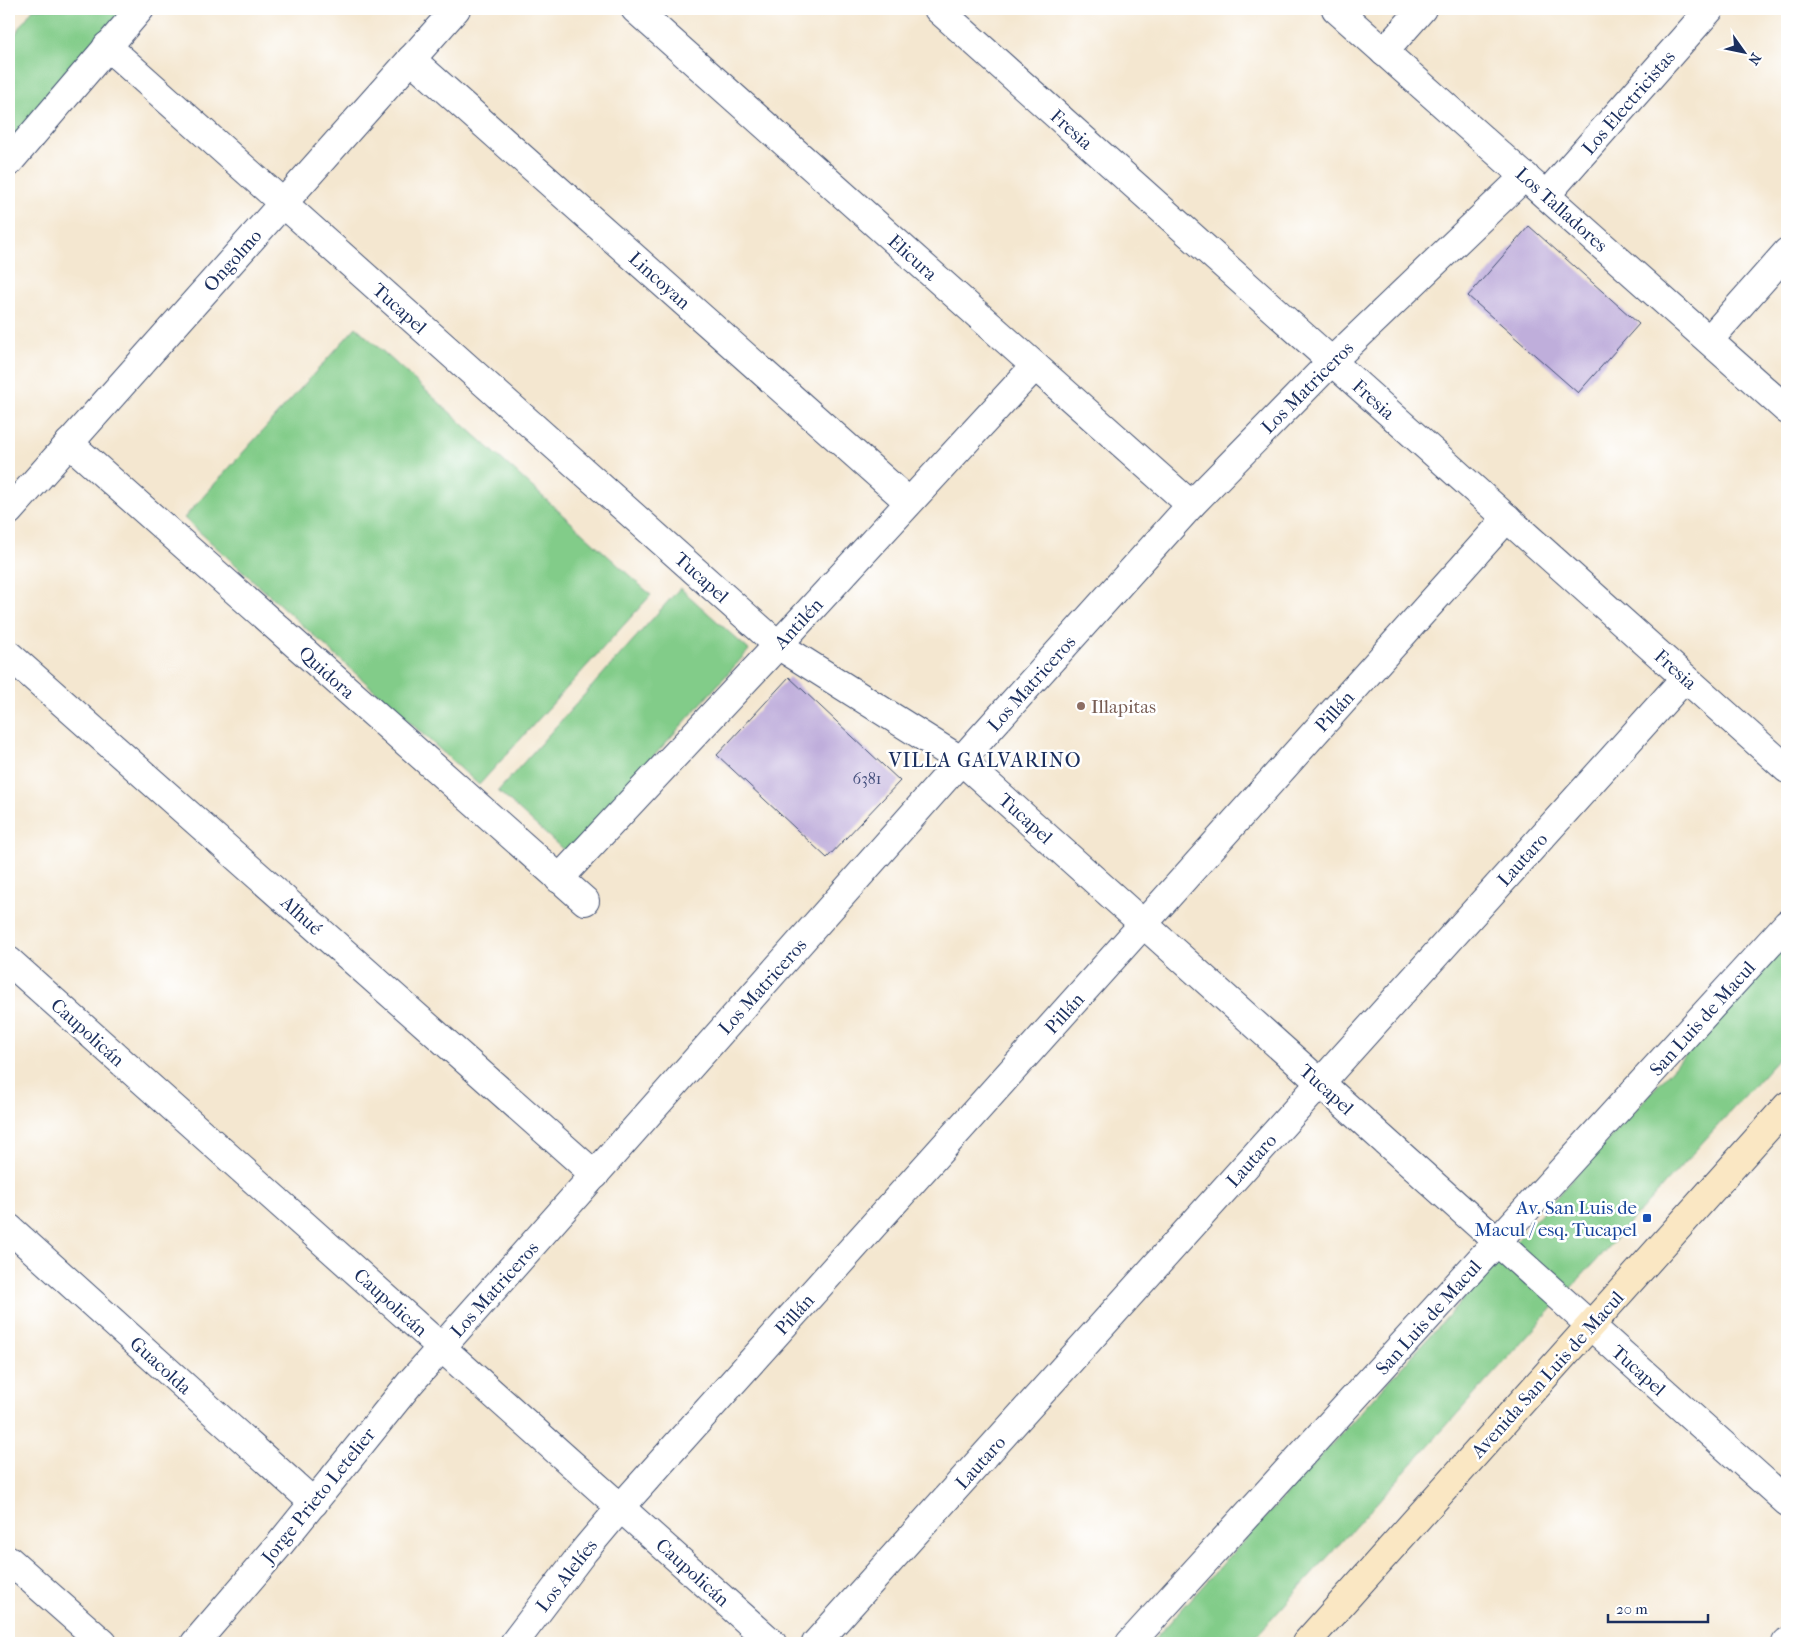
<svg xmlns="http://www.w3.org/2000/svg" width="1796" height="1652" font-family="'IM FELL French Canon',serif">
<style>
.green{fill:#82cc89;stroke:#4e7e74}
.building{fill:#bfaedb}
.lines{fill:none;stroke-linecap:round;stroke-linejoin:round}
.street-casing{stroke:#3c4b6f;stroke-width:30}
.secondary-casing{stroke:#3c4b6f;stroke-width:30}
.street{stroke:#fff;stroke-width:28}
.secondary{stroke:#fae7c3;stroke-width:28}
.education-dot{fill:#8d6e63;stroke:#fff;stroke-width:2}
.transit-dot{fill:#1a4fb4;stroke:#fff;stroke-width:2}
.labels{text-anchor:middle;stroke-width:5;stroke-linejoin:round;paint-order:stroke}
.number-label{font-size:16px;fill:#444f7d}
.street-label{font-size:19px;fill:#1b2f5e;stroke:#fff}
.education-label{font-size:19px;fill:#785e54;stroke:#fff;text-anchor:start}
.transit-label{font-size:19px;fill:#164399;stroke:#fff;text-anchor:end}
.neighbourhood-label{font-size:20px;letter-spacing:1px;fill:#1b2f5e;stroke:#fff}
</style>
<rect width="100%" height="100%" fill="#fff"/>
<filter id="ink" filterUnits="userSpaceOnUse"><feTurbulence type="fractalNoise" baseFrequency=".02" numOctaves="2"/><feDisplacementMap in="SourceGraphic" scale="10" xChannelSelector="R" yChannelSelector="G"/><feConvolveMatrix kernelMatrix="1 2 1 2 8 2 1 2 1" color-interpolation-filters="sRGB"/></filter>
<filter id="wash" filterUnits="userSpaceOnUse"><feTurbulence type="fractalNoise" baseFrequency=".0096" numOctaves="4" result="noise"/><feDisplacementMap in="SourceGraphic" scale="20" xChannelSelector="R" yChannelSelector="G"/><feGaussianBlur stdDeviation="1.12" result="paint"/><feColorMatrix in="noise" values="0 0 0 0 0 0 0 0 0 0 0 0 0 0 0 0 0 1.4 0 .05"/><feComposite in="paint" operator="in"/></filter>
<g filter="url(#wash)">
<rect width="100%" height="100%" fill="#f4e7d0"/>
<g class="green">
<path d="M33,9H139L9,142V43Z"/>
<path d="M356,327L651,595L479,785L184,518Z"/>
<path d="M680,588L749,650L567,853L498,791Z"/>
<path d="M1787,943V1049L1250,1643H1151Z"/>
</g>
<g id="blocks">
<g class="building">
<path d="M1529,226L1639,324L1578,393L1468,296Z"/>
<path d="M789,677L900,781L827,858L717,755Z"/>
</g>
</g>
</g>
<g filter="url(#ink)">
<use href="#blocks" fill-opacity="0" stroke="#3c4b6f" stroke-width="1"/>
<g class="lines">
<g class="street-casing">
<g id="street">
<path d="M635,9L1191,505"/>
<path d="M938,9L1787,769"/>
<path d="M1336,9L1787,410"/>
<path d="M107,46L778,645L962,761L1787,1502"/>
<path d="M1384,52L1422,9"/>
<path d="M411,59L909,502"/>
<path d="M9,162L140,9"/>
<path d="M1546,195L1710,9"/>
<path d="M1709,340L1787,252"/>
<path d="M69,443L585,901"/>
<path d="M9,511L456,9"/>
<path d="M9,655L595,1175"/>
<path d="M559,879L778,645L1035,366"/>
<path d="M9,961L772,1643"/>
<path d="M9,1228L314,1503"/>
<path d="M9,1560L103,1643"/>
<path d="M195,1643L280,1544L410,1383L981,738L1191,505L1332,361L1525,176"/>
<path d="M514,1643L584,1551L621,1507L1507,518"/>
<path d="M816,1643L1685,678"/>
<path d="M1130,1643L1787,924"/>
<path d="M1786,1643L1787,1642"/>
</g>
</g>
<g class="secondary-casing">
<path id="secondary" d="M1306,1643L1787,1106"/>
</g>
<use href="#street" class="street"/>
<use href="#secondary" class="secondary"/>
</g>
</g>
<circle class="education-dot" cx="1081" cy="706" r="5"/>
<rect class="transit-dot" x="1642" y="1213" width="10" height="10" rx="2.5"/>
<g class="labels">
<g class="number-label">
<text x="867" y="784">6381</text>
</g>
<g class="street-label">
<text transform="translate(1628 102) rotate(-49)" y="7">Los Electricistas</text>
<text transform="translate(1072 129) rotate(42)" y="7">Fresia</text>
<text transform="translate(1562 209) rotate(42)" y="7">Los Talladores</text>
<text transform="translate(913 257) rotate(42)" y="7">Elicura</text>
<text transform="translate(232 260) rotate(-48)" y="7">Ongolmo</text>
<text transform="translate(660 280) rotate(42)" y="7">Lincoyan</text>
<text transform="translate(400 308) rotate(42)" y="7">Tucapel</text>
<text transform="translate(1307 387) rotate(-45)" y="7">Los Matriceros</text>
<text transform="translate(1374 399) rotate(42)" y="7">Fresia</text>
<text transform="translate(702 577) rotate(42)" y="7">Tucapel</text>
<text transform="translate(798 623) rotate(-47)" y="7">Antilén</text>
<text transform="translate(1676 669) rotate(42)" y="7">Fresia</text>
<text transform="translate(327 672) rotate(42)" y="7">Quidora</text>
<text transform="translate(1031 683) rotate(-48)" y="7">Los Matriceros</text>
<text transform="translate(1334 711) rotate(-48)" y="7">Pillán</text>
<text transform="translate(1026 818) rotate(42)" y="7">Tucapel</text>
<text transform="translate(1522 859) rotate(-48)" y="7">Lautaro</text>
<text transform="translate(302 915) rotate(42)" y="7">Alhué</text>
<text transform="translate(762 986) rotate(-48)" y="7">Los Matriceros</text>
<text transform="translate(1064 1013) rotate(-48)" y="7">Pillán</text>
<text transform="translate(1702 1018) rotate(-48)" y="7">San Luis de Macul</text>
<text transform="translate(88 1032) rotate(42)" y="7">Caupolicán</text>
<text transform="translate(1327 1089) rotate(42)" y="7">Tucapel</text>
<text transform="translate(1251 1160) rotate(-48)" y="7">Lautaro</text>
<text transform="translate(494 1289) rotate(-48)" y="7">Los Matriceros</text>
<text transform="translate(391 1302) rotate(42)" y="7">Caupolicán</text>
<text transform="translate(794 1314) rotate(-48)" y="7">Pillán</text>
<text transform="translate(1428 1317) rotate(-48)" y="7">San Luis de Macul</text>
<text transform="translate(161 1365) rotate(42)" y="7">Guacolda</text>
<text transform="translate(1639 1370) rotate(42)" y="7">Tucapel</text>
<text transform="translate(1547 1374) rotate(-48)" y="7">Avenida San Luis de Macul</text>
<text transform="translate(980 1462) rotate(-48)" y="7">Lautaro</text>
<text transform="translate(318 1495) rotate(-51)" y="7">Jorge Prieto Letelier</text>
<text transform="translate(693 1572) rotate(42)" y="7">Caupolicán</text>
<text transform="translate(566 1575) rotate(-52)" y="7">Los Alelíes</text>
</g>
<g class="education-label">
<text x="1091" y="713">Illapitas</text>
</g>
<g class="transit-label">
<text x="1637" y="1214">Av. San Luis de<tspan x="1637" dy="22">Macul / esq. Tucapel</tspan></text>
</g>
<g class="neighbourhood-label">
<text x="985" y="767">VILLA GALVARINO</text>
</g>
</g>
<rect width="1796" height="1652" fill="none" stroke="#fff" stroke-width="30"/>
<g transform="translate(1744 52) rotate(123)" stroke="#ffffff" stroke-width="4" paint-order="stroke">
<path d="M0-4L9 19L0 12L-9 19Z" fill="#1b2f5e"/>
<text y="-8" font-size="14" font-weight="bold" text-anchor="middle" fill="#1b2f5e">N</text>
</g>
<path d="M1608 1614v8h100v-8" fill="none" stroke="#1b2f5e" stroke-width="2.5"/>
<text x="1616" y="1614" font-size="15" fill="#1b2f5e" stroke="#ffffff" stroke-width="4" paint-order="stroke">20 m</text>
</svg>
